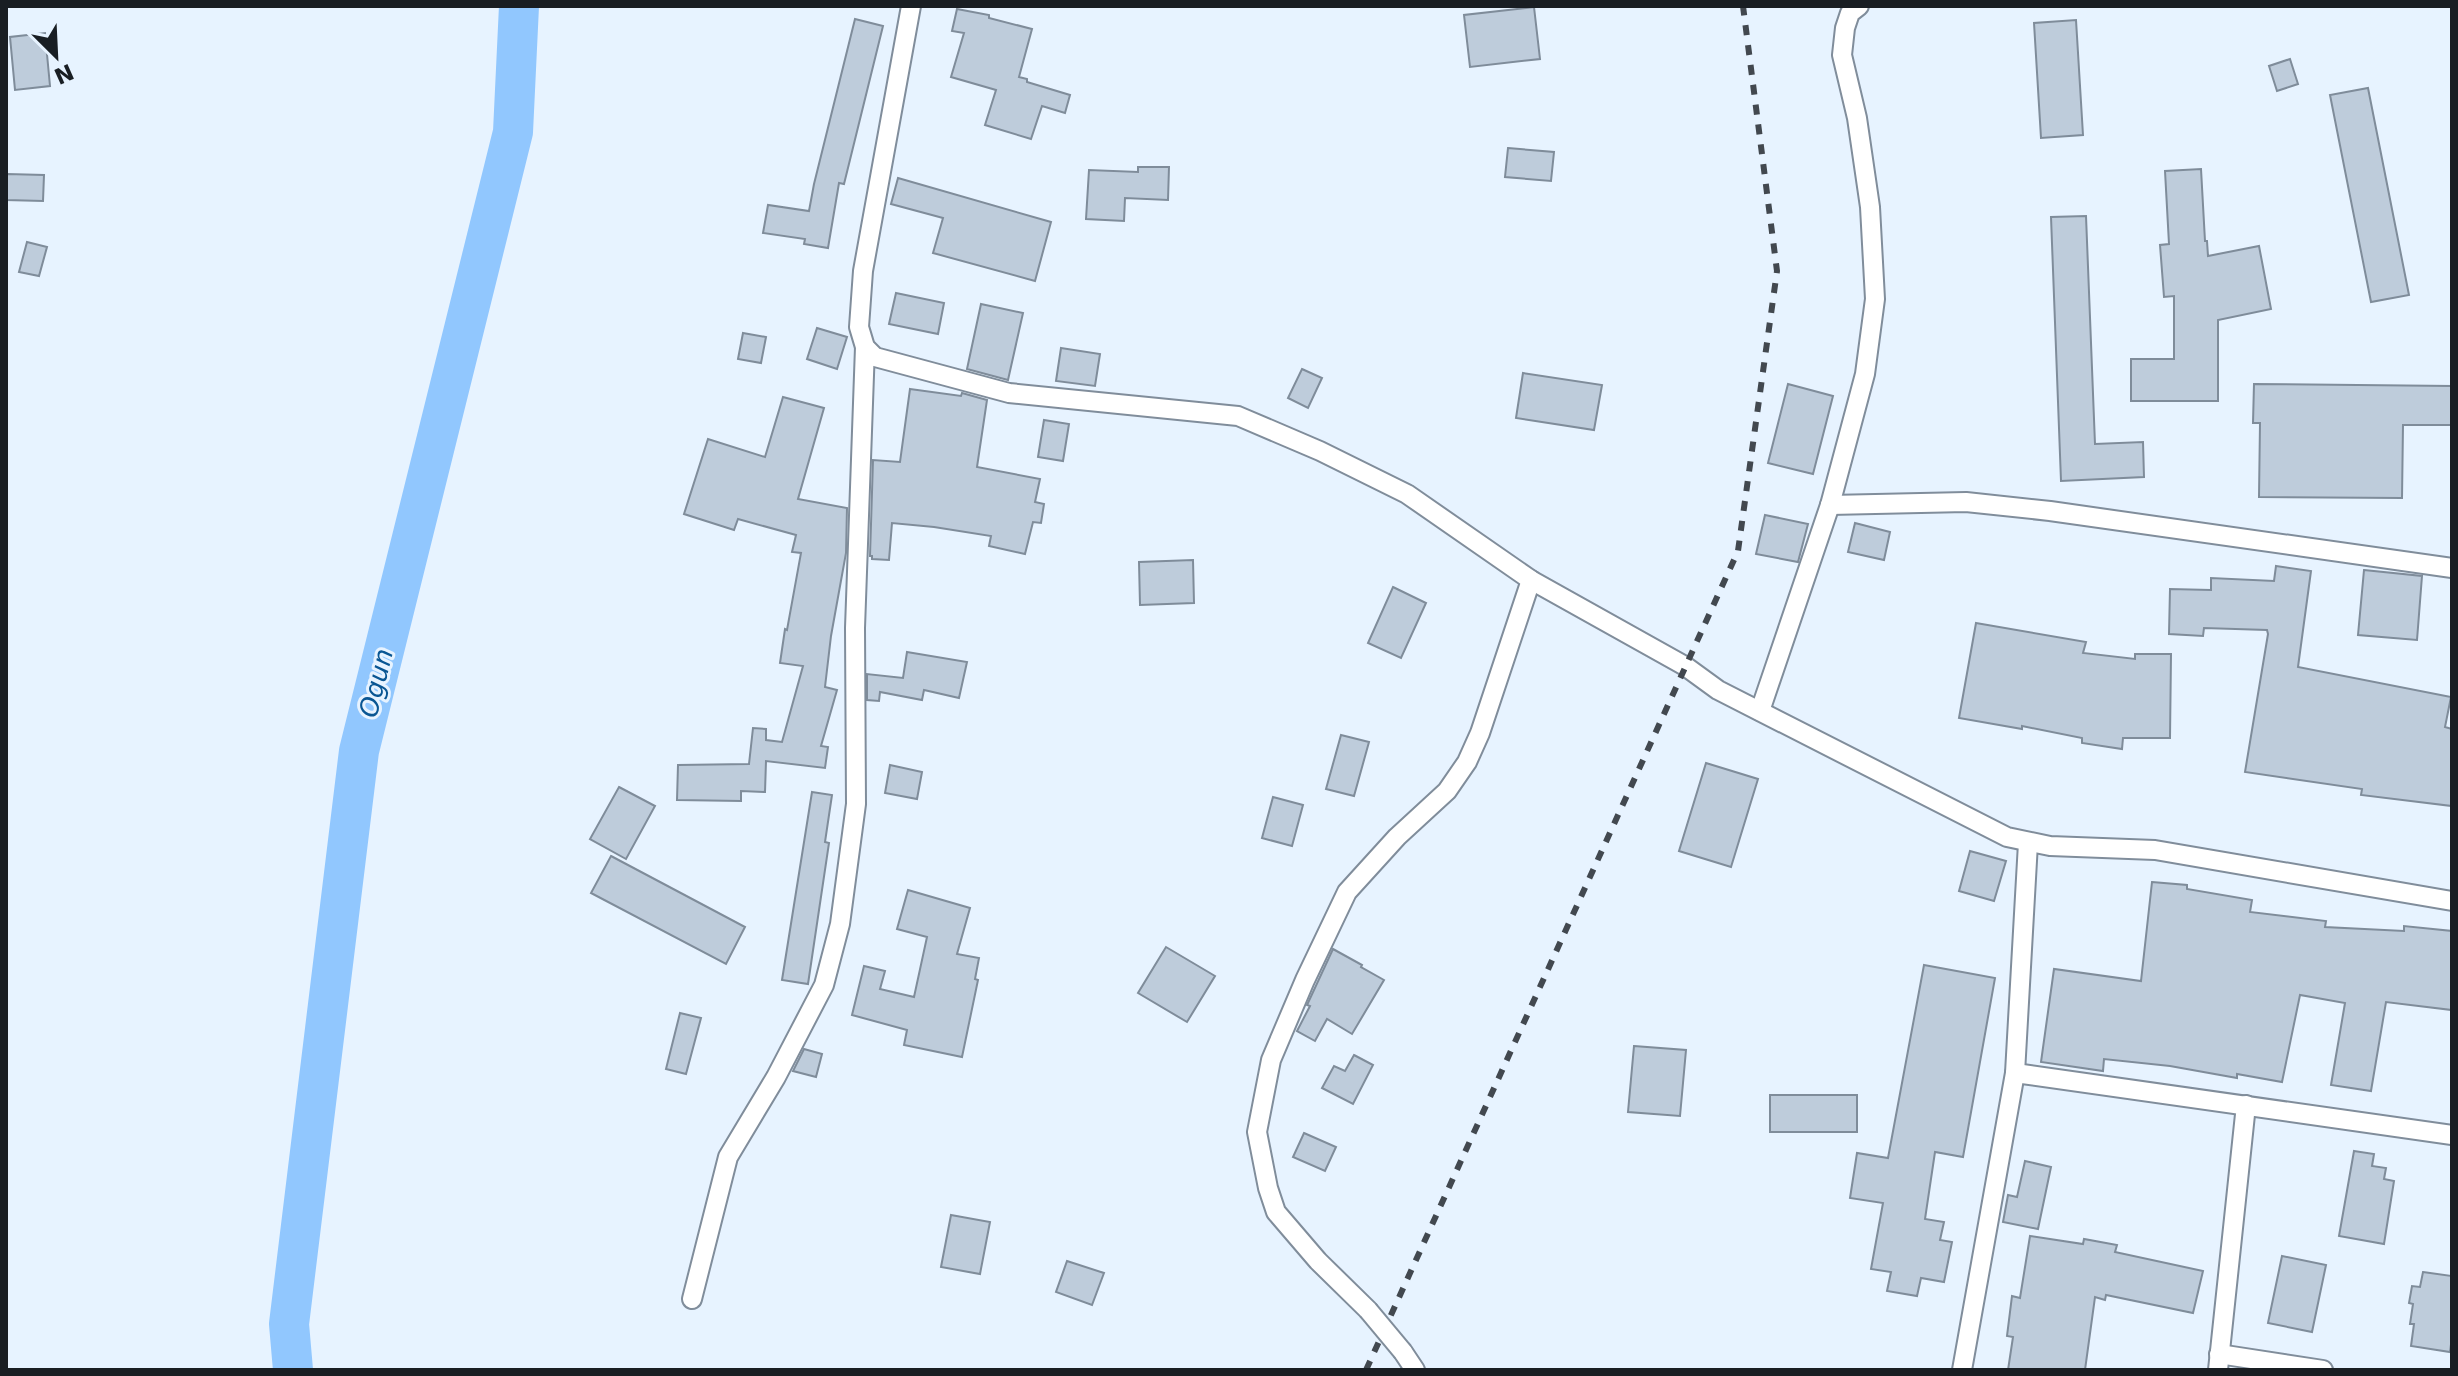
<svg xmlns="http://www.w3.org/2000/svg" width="2458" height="1376" font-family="'DejaVu Sans',sans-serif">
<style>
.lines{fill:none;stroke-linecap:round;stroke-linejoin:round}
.river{stroke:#91c7fe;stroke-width:40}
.building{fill:#beccdb;stroke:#7f8c9a;stroke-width:2}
.minor-casing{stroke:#808d9b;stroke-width:22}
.minor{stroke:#fff;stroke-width:18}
.rail{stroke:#42484f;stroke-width:6;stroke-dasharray:10 10;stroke-linecap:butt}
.minor-bridge-casing{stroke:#808d9b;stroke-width:22;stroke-linecap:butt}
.minor-bridge{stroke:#fff;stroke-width:18}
.labels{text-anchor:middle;stroke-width:6;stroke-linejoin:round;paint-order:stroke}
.water-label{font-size:26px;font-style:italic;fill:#095693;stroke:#e7f3ff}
</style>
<rect width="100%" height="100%" fill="#e7f3ff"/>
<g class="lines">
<path class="river" d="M293,1370L289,1324L359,751L513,132L519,6"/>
</g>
<g class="building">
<path d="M1534,7L1540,59L1470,67L1464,15Z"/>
<path d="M957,9L989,15V18L1032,29L1019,77L1027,79V82L1070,95L1065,113L1042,106L1031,139L985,125L996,90L951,77L964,33L952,31Z"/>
<path d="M855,19L883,26L844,184L839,183L828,248L804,244L805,239L763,233L768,205L809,211L814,184Z"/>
<path d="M2076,20L2083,135L2041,138L2034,23Z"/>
<path d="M45,33L50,86L15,90L10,37Z"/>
<path d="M2290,59L2298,84L2277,91L2269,66Z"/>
<path d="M2368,88L2409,295L2371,302L2330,95Z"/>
<path d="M1508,148L1554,152L1551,181L1505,177Z"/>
<path d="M1138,167H1169L1168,200L1125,198L1124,221L1086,219L1089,170L1138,172Z"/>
<path d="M2201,169L2205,241H2207L2208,256L2259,246L2271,309L2218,320V401H2131V359H2174V296L2164,297L2160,245L2169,244L2165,171Z"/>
<path d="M7,174L44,175L43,201L6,200Z"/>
<path d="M898,178L1051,222L1035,281L933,253L943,218L891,204Z"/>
<path d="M2086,216L2095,444L2143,442L2144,477L2061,481L2051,217Z"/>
<path d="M27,242L47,247L39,276L19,272Z"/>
<path d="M896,293L944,303L938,334L889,324Z"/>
<path d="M981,304L1023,313L1008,380L967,369Z"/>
<path d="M817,328L847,337L837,369L807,359Z"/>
<path d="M743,333L766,337L761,363L738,359Z"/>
<path d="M1061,348L1100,354L1095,386L1056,381Z"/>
<path d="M1302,369L1322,378L1308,408L1288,398Z"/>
<path d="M1523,373L1602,385L1594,430L1516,418Z"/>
<path d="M1788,384L1833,396L1813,474L1768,463Z"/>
<path d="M2254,384L2452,386V425H2403L2402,498L2259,497L2260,423H2253Z"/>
<path d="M910,389L961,396L962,393L987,400L977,467L1040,479L1035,502L1044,504L1041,523L1033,522L1025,554L989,546L991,536L934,527L892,523L889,560L872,559V556H870L873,460L900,462Z"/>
<path d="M783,397L824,408L798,499L847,508L846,553L831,636L825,687L837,690L821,746L828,747L825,768L766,761L765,792L741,791V801L677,800L678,765L749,764L753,728L766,729V740L782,742L803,666L780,663L785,629L787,630L801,553L792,552L796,535L738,519L734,530L684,514L708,439L765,457Z"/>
<path d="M1044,420L1069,424L1063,461L1038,457Z"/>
<path d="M1765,515L1808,524L1798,562L1756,554Z"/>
<path d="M1855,523L1890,532L1884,560L1848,552Z"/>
<path d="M1193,560L1194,603L1140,605L1139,562Z"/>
<path d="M2276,566L2311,571L2298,667L2451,697L2445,727L2452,729V806L2361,795L2362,789L2245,772L2268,634L2267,630L2204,628L2203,636L2169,634L2170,589L2211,590V578L2274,581Z"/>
<path d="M2364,570L2422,576L2417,640L2358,635Z"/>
<path d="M1393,587L1426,603L1401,658L1368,643Z"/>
<path d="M1976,623L2086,642L2083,653L2135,659V654H2171L2170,738H2123L2122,749L2082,743V738L2022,726V729L1959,718Z"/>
<path d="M907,652L967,662L959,698L924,690L922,700L880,692L879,701L867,700V674L903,678Z"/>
<path d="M1341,735L1369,742L1354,796L1326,789Z"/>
<path d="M1706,763L1758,779L1731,867L1679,851Z"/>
<path d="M890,765L922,772L917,799L885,793Z"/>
<path d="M619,787L655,806L626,859L590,839Z"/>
<path d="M812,792L832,795L825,842L829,843L808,984L782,980Z"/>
<path d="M1273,797L1303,805L1292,846L1262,838Z"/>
<path d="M1970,851L2006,861L1994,901L1959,891Z"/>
<path d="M611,856L745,927L726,964L591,893Z"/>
<path d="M2152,882L2187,885V889L2252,900L2250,912L2326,921L2325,927L2404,931V926L2452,931V1010L2386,1002L2371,1091L2331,1085L2345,1003L2300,995L2282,1082L2237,1074V1078L2170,1066L2104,1059L2103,1071L2041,1062L2054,969L2141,981Z"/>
<path d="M908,890L970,908L957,954L979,958L975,979L978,980L962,1057L904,1045L907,1030L852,1015L864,966L885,971L880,989L914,997L927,937L897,929Z"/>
<path d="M1166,947L1215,976L1187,1022L1138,993Z"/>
<path d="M1333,949L1362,965L1361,967L1384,980L1352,1034L1327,1019L1315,1041L1297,1031L1310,1006L1307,1005Z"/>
<path d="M1924,965L1995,978L1963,1157L1935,1152L1925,1219L1944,1222L1940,1240L1952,1242L1944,1282L1921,1278L1917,1296L1887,1291L1891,1272L1871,1269L1883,1203L1850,1198L1857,1153L1888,1158Z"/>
<path d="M680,1013L701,1018L686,1074L666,1069Z"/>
<path d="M1634,1046L1686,1050L1680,1116L1628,1112Z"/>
<path d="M804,1049L822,1054L816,1077L793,1071Z"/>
<path d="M1354,1055L1373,1065L1353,1104L1322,1088L1334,1066L1345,1071Z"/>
<rect x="1770" y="1095" width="87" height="37"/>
<path d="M1304,1133L1336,1147L1325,1171L1293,1157Z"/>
<path d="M2354,1151L2374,1154L2372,1166L2386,1168L2384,1179L2394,1181L2384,1244L2339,1236Z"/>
<path d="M2025,1161L2051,1167L2038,1229L2003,1222L2008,1195L2017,1197Z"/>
<path d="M951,1215L990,1222L980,1274L941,1267Z"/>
<path d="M2030,1236L2083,1244L2084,1239L2117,1245L2115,1252L2203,1271L2193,1313L2106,1295L2105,1300L2095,1297L2085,1370H2008L2013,1337L2007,1336L2012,1296L2020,1298Z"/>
<path d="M2282,1256L2326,1265L2312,1332L2268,1323Z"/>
<path d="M1067,1261L1104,1273L1092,1305L1056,1292Z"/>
<path d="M2423,1272L2452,1276V1336L2450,1352L2411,1346L2414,1324H2410L2413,1304L2409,1303L2412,1286L2420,1287Z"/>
</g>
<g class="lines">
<g class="minor-casing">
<g id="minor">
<path d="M911,6L863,271L859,327L865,347L875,357L1009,393L1238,416L1320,451L1407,494L1531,580L1685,666L1718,690L2007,837L2050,846L2155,850L2452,901"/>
<path d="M1830,505L1966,502L2050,511L2452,568"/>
<path d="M1760,711L1830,505L1865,374L1875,299L1870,207L1857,118L1842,55L1845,28L1850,13L1859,6"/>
<path d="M2015,1073L2452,1135"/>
<path d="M692,1299L728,1157L776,1077L824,985L840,924L856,804L855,628L865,347"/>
<path d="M1368,1310L1318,1261L1276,1212L1268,1188L1257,1132L1271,1060L1305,980L1347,892L1397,837L1447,791L1467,762L1480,733L1531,580"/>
<path d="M1403,1352L1415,1370"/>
<path d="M2219,1354L2323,1370"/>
<path d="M1962,1370L2015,1073L2028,843"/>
<path d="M2218,1370L2246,1105"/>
</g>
</g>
<use href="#minor" class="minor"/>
<path class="rail" d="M1366,1370L1738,551L1777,271L1743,6"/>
<g class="minor-bridge-casing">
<path id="minor-bridge" d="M1368,1310L1403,1352"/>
</g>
<use href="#minor-bridge" class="minor-bridge"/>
</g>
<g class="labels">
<g class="water-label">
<text transform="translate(376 683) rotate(-76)" y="9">Ogun</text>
</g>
</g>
<rect width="2458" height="1376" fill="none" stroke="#191e23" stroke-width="16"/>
<g transform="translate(56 56) rotate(156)" stroke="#e7f3ff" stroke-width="6" paint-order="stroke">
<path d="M0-6L14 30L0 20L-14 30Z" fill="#191e23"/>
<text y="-12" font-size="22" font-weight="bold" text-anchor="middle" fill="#191e23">N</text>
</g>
</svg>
